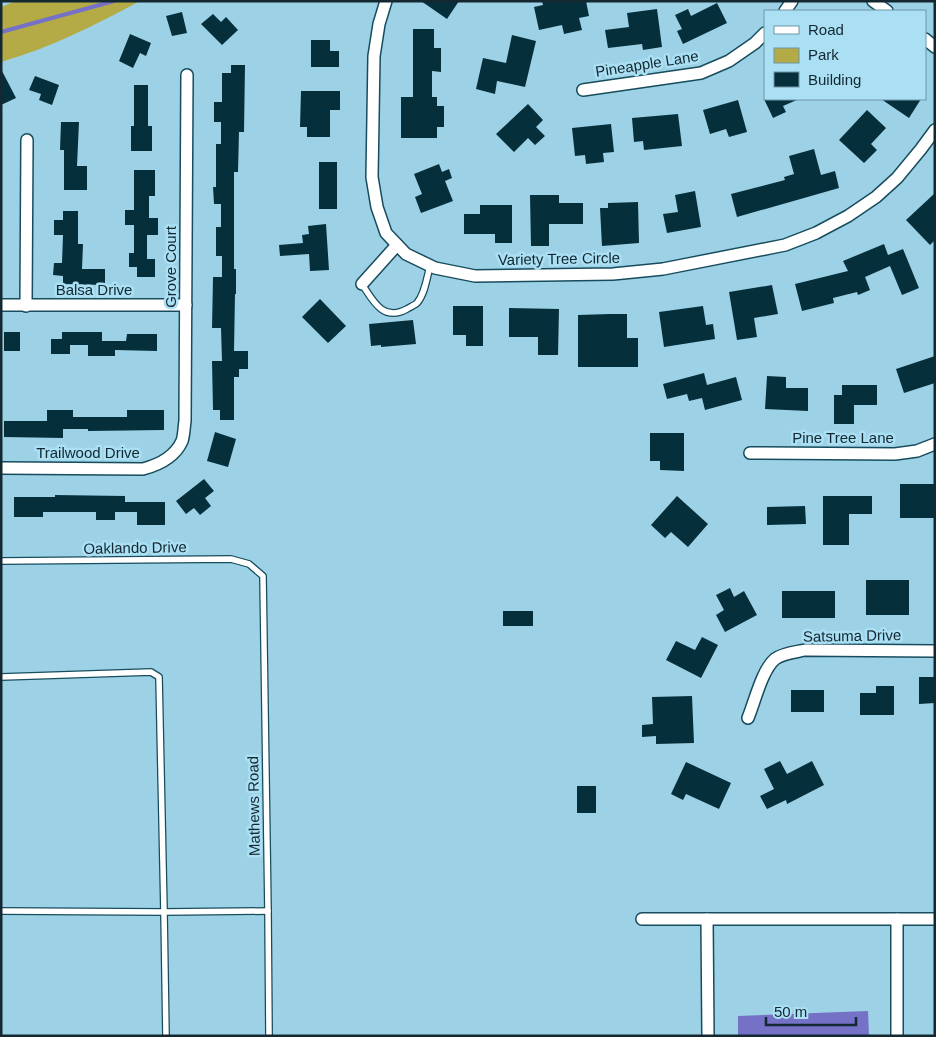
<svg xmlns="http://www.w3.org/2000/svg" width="936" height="1037" font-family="Arial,sans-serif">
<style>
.green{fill:#b4ab47}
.water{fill:#7571c7}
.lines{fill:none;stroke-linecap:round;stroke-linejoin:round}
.stream{stroke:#7571c7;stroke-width:4}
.building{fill:#062f3c}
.lane-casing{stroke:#174c5d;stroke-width:8}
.street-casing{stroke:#174c5d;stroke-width:14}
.lane{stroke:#fff;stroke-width:5.5}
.street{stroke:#fff;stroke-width:11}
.labels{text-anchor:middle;stroke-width:5;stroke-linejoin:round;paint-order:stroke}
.street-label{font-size:15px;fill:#132830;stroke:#aadff4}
</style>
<rect width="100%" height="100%" fill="#9dd2e6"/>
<path class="green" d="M16,1H140C95,25 50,48 1,62V7Z"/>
<path class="water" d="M868,1011L869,1036H738V1016Z"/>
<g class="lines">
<path class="stream" d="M1,32L114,1"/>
</g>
<g class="building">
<path d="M421,1H459L447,19Z"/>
<path d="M542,1H586L589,16L579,18L582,30L564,34L562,25L539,30L534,7L543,5Z"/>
<path d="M717,3L727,23L683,44L677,31L682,29L675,15L688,9L691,16Z"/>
<path d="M657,9L662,47L643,50L642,44L608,48L605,30L629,27L627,13Z"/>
<path d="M182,12L187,33L172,36L166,16Z"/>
<path d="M213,14L221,22L226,17L238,30L222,45L201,24Z"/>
<path d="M413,29H434V48H441V72L432,71V97H437V106H444V127H437V138H401V97H413Z"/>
<path d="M130,34L151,43L146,56L140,53L133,68L119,61Z"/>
<path d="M512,35L536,41L525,87L497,81L495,94L476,89L483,58L506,63Z"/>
<path d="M311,40H330V51H339V67H311Z"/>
<path d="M231,65H245L244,132H239L238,172H234V269H236V294H235L234,351H248V369H239V377H234V420H220V410H213L212,361H222L221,328H212L213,277H222V256H216V227H221V204H214L213,187H216V144H221V122H214V102H222V73H231Z"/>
<path d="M1,69L16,98L1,105Z"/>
<path d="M35,76L59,85L52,105L39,100L41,94L29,90Z"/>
<path d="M134,85H148V126H152V151H131V126H134Z"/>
<path d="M301,91H340V110H330V137H307V127H300Z"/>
<path d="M764,99H799L783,106L786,112L773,118Z"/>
<path d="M881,99H921L909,118Z"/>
<path d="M738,100L747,132L729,137L726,129L710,134L703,110Z"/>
<path d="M528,104L543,120L536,127L545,136L535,145L528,138L514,152L496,134Z"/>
<path d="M867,110L886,128L871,144L877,150L864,163L839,140Z"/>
<path d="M678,114L682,146L644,150L643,141L634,142L632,118Z"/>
<path d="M61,122H79L77,166H87V190H64V150H60Z"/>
<path d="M611,124L614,152L603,153L604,162L586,164L585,155L575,156L572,128Z"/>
<path d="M814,149L821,175L835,171L839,188L737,217L731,194L785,180L784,177L794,174L789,156Z"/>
<rect x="319" y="162" width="18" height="47"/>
<path d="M439,164L442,172L449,169L452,178L445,181L453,201L421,213L415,197L422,194L414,174Z"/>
<path d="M134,170H155V196H149V218H158V235H147V259H155V277H137V267H129V253H134V225H125V210H134Z"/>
<path d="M695,191L701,227L667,233L663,214L678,212L675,195Z"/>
<path d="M935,193V240L930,245L906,220Z"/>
<path d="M530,195H559V203H583V224H549V246H531Z"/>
<path d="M638,202L639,243L602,246L600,208H608V203Z"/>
<path d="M480,205H512V243H495V234H464V214H480Z"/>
<path d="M63,211H78V244H83L82,269H105V285L63,284V276L53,275L54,263H62L63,235H54V220H63Z"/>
<path d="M326,224L329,270L310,271L309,254L280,256L279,245L303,243L302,235L309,234L308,226Z"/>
<path d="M884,244L888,255L903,249L919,288L902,295L890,266L865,277L870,290L858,295L857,292L833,298L834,303L802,311L795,284L848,271L843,261Z"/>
<path d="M772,285L778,314L754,318L757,337L737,340L729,292Z"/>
<path d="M320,299L346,326L328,343L302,317Z"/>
<path d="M453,306H483V346H466V335H453Z"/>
<path d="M703,306L706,325L713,324L715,339L664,347L659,312Z"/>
<path d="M509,308L559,309L558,355H538V337H509Z"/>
<path d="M610,314H627V338H638V367H578V315Z"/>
<path d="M413,320L416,344L381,347V345L371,346L369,324Z"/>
<rect x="4" y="332" width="16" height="19"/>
<path d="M62,332H102V341H126L127,334H157V351L115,350V356H88V345H70V354H51V339H62Z"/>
<path d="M935,356V383L904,393L896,369Z"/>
<path d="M704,373L707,385L736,377L742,400L705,410L702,398L689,401L687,394L667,399L663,384Z"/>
<path d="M767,376L786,377V388H808V411L765,409Z"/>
<path d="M842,385H877V405H854V424H834V395H842Z"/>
<path d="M47,410H73V417H127V410H164V430L88,431V429H63V438L4,437V421H47Z"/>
<path d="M215,432L236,439L228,467L207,461Z"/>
<path d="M650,433H684V471L660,470V461H650Z"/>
<path d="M204,479L214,491L205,498L211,506L200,515L194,508L186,514L176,501Z"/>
<rect x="900" y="484" width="35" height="34"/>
<path d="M55,495L125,496V502H165V525H137V512H115V520H96V512H43V517H14V497H55Z"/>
<path d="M677,496L708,524L688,547L671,532L665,538L651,525Z"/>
<path d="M823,496H872V514H849V545H823Z"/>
<path d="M805,506L806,524L767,525V507Z"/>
<rect x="866" y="580" width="43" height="35"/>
<path d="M730,588L734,597L744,591L757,615L725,632L716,615L724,610L716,595Z"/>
<rect x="782" y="591" width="53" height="27"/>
<rect x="503" y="611" width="30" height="15"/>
<path d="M702,637L718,645L701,678L666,660L676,641L695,650Z"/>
<path d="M919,677H935V703L919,704Z"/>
<path d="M876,686H894V715H860V693H876Z"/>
<rect x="791" y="690" width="33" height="22"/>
<path d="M692,696L694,743L656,744V736L642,737V725L653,724L652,697Z"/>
<path d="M780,761L787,774L812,761L824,785L787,804L786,800L767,809L760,796L774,789L764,769Z"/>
<path d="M686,762L731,783L719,809L686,794L683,800L671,794Z"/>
<rect x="577" y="786" width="19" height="27"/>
</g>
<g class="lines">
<g class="lane-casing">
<g id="lane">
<path d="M362,284C373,301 383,322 407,309C410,307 415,305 417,303C425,294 427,277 430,266"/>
<path d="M1,561L231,559L249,564L263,576L268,911L269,1036"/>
<path d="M1,677L151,672L159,677L164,912L1,911"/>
<path d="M166,1036L164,912L268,911"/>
</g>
</g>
<g class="street-casing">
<g id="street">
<path d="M386,1L379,24L374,56L372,177L377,207L386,233L406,254L435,268L475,276L613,274L663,269L785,245L816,233L848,216L876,197L897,178L921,149L935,130"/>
<path d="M873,1L887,11"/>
<path d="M785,11L792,1"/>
<path d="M925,39L935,47"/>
<path d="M583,90L701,73L729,61L755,43L765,33"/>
<path d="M362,284L397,245"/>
<path d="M1,305H186"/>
<path d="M26,306L27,140"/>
<path d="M750,453L895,454L917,451L935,444"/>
<path d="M1,468L143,469C158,465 175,457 182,441C184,436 184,427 185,421L187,75"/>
<path d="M748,718C755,701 762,670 775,659C783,653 796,652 805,650L935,651"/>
<path d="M642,919H935"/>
<path d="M707,919L708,1036"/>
<path d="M897,919V1036"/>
</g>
</g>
<use href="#lane" class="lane"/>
<use href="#street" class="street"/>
</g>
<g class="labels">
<g class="street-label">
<text transform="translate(647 64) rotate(-9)" y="5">Pineapple Lane</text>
<text transform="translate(559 259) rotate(-1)" y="5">Variety Tree Circle</text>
<text transform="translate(171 267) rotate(-90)" y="5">Grove Court</text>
<text x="94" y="295">Balsa Drive</text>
<text x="843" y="443">Pine Tree Lane</text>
<text x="88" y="458">Trailwood Drive</text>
<text transform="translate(135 548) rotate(-1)" y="5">Oaklando Drive</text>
<text transform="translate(852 636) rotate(-1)" y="5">Satsuma Drive</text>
<text transform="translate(254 806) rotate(-91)" y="5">Mathews Road</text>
</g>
</g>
<rect width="936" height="1037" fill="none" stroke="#132830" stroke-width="5"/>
<rect x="764" y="10" width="162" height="90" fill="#aadff4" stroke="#6e96a6"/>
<rect x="774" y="26" width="25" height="8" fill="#ffffff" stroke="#6e96a6"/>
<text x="808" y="35" font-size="15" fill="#132830">Road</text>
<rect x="774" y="48" width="25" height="15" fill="#b4ab47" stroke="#6e96a6"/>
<text x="808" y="60" font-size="15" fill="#132830">Park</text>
<rect x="774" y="72" width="25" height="15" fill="#062f3c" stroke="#6e96a6"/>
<text x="808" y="85" font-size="15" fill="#132830">Building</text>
<path d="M766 1017v8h90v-8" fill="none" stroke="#132830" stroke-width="2.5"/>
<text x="774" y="1017" font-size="15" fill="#132830" stroke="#aadff4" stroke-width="4" paint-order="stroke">50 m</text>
</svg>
